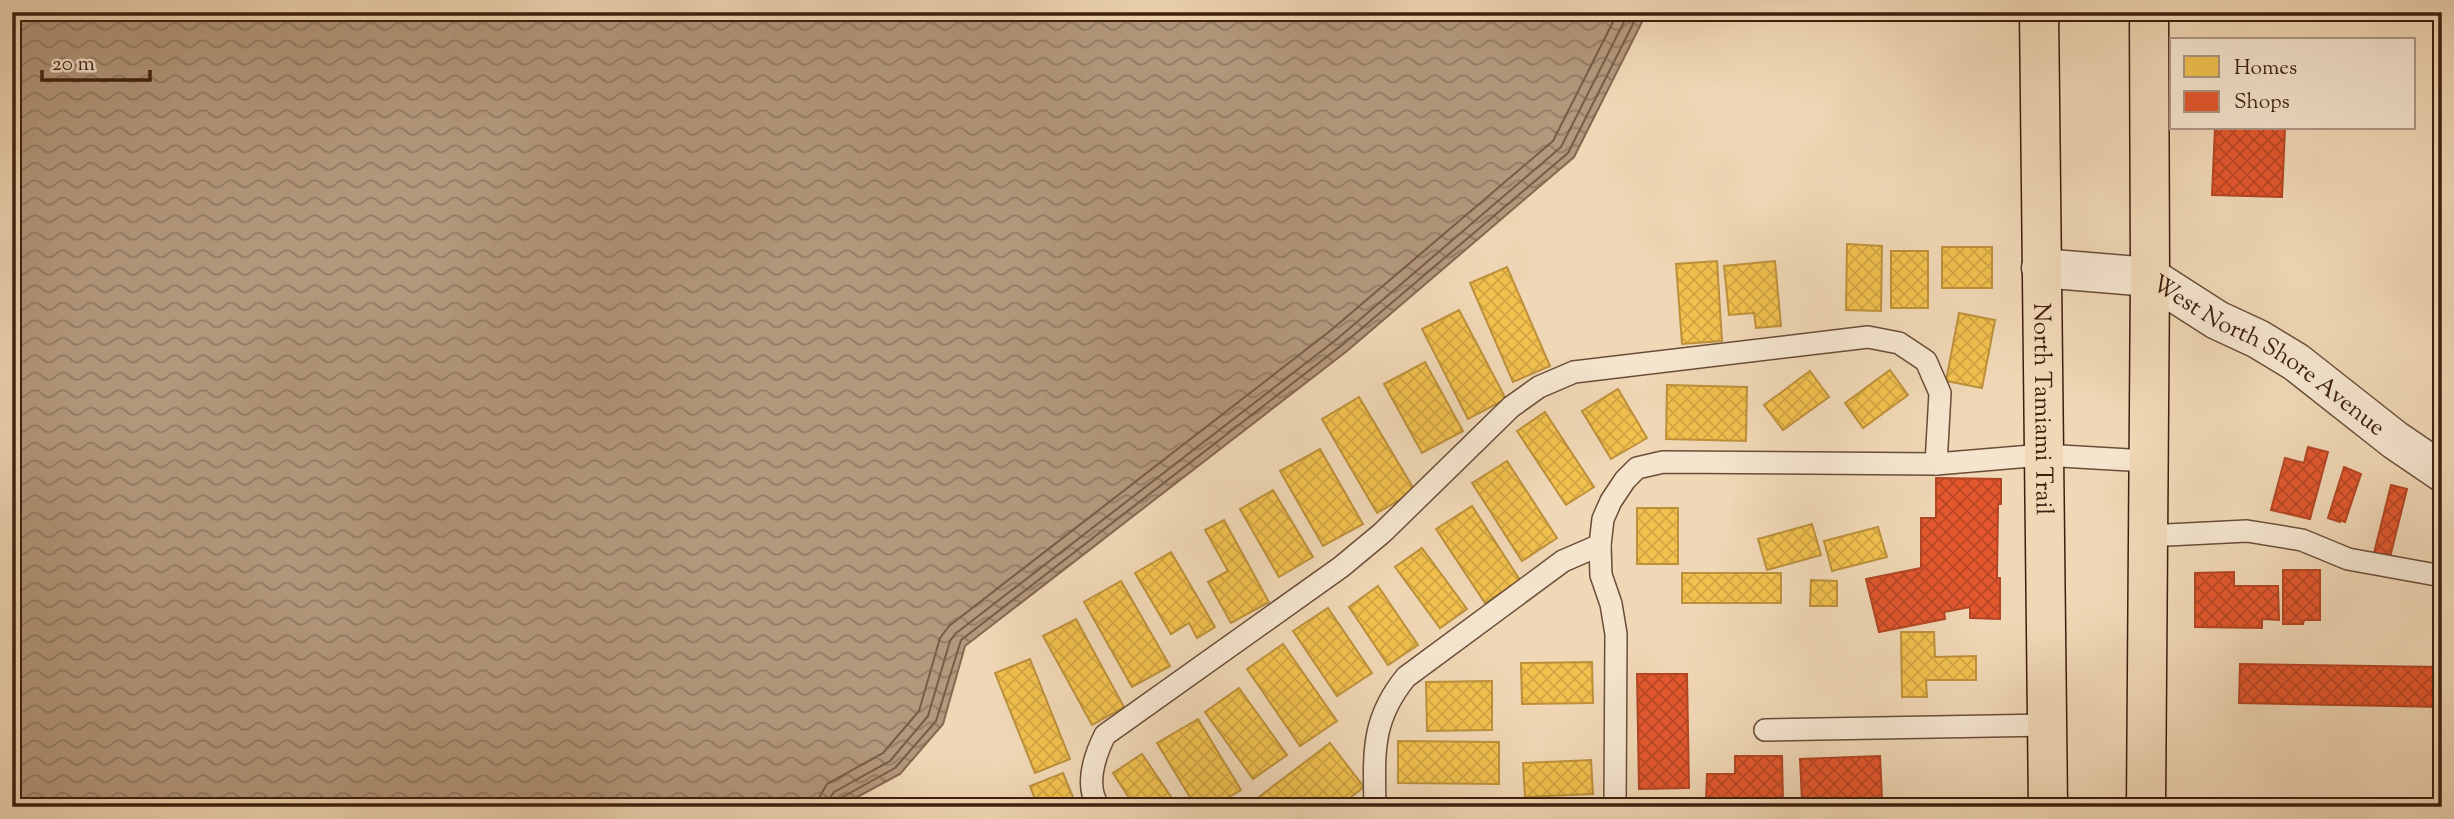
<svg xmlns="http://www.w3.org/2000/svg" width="2454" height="819" font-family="'Sorts Mill Goudy',serif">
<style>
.water{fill:url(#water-waves);stroke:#846850;stroke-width:2}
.homes{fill:url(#homes-cross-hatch);stroke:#bc903b;stroke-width:2}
.shops{fill:url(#shops-cross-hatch);stroke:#b24624;stroke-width:2}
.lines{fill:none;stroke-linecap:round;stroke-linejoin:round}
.shore{stroke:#785c45;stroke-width:2}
.lane-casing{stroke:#6a4d38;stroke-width:24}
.street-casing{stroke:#6a4d38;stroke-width:41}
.primary-casing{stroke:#3e1f0e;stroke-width:41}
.lane{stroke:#f5e5cf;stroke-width:21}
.street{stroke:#f5e5cf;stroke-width:38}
.primary{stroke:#f0d7b5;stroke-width:38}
.labels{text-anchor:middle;stroke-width:7;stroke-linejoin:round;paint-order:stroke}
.street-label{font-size:24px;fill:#3e1f0e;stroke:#f5e5cf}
</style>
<defs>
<pattern id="water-waves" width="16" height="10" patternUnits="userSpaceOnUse" patternTransform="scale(1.75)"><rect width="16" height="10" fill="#b3987c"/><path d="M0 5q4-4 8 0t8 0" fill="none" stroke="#937b64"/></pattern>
<pattern id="homes-cross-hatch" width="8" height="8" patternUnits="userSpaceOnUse" patternTransform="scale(1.75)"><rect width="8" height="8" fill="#f2c14e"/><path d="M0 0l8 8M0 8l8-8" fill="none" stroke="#d1a543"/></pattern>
<pattern id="shops-cross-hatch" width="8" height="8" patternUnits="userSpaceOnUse" patternTransform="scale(1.75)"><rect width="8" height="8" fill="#e4572e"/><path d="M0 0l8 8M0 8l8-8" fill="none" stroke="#ba4726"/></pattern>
</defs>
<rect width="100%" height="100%" fill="#f0d7b5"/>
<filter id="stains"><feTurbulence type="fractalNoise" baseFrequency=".00286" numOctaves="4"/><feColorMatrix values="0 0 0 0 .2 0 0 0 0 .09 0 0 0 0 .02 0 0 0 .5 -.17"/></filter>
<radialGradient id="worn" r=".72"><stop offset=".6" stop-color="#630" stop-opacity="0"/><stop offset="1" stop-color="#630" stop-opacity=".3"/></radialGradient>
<path class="water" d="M12,12H1647L1574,157L1347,351L965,646L943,724L900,774L839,807H12Z"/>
<g class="homes">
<path d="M1847,244L1882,246L1881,311L1846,310Z"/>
<rect x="1942" y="247" width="50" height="41"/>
<rect x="1891" y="251" width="37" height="57"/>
<path d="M1717,261L1722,341L1682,344L1676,264Z"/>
<path d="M1775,261L1781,326L1756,328L1754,313L1729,315L1724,266Z"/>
<path d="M1507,267L1550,366L1513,382L1470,283Z"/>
<path d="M1459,310L1506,399L1468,419L1422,329Z"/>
<path d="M1959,313L1995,320L1982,388L1946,381Z"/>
<path d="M2442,342V358L2435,353Z"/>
<path d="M1425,362L1463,431L1422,453L1384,384Z"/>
<path d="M1890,370L1908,395L1863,428L1845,403Z"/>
<path d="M1810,371L1829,397L1783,430L1764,405Z"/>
<path d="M1667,385L1747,387L1746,441L1666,439Z"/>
<path d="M1618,389L1647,438L1611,459L1582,411Z"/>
<path d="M1359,397L1415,491L1377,513L1322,419Z"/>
<path d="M1545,412L1594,487L1566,505L1517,431Z"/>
<path d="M1320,449L1363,524L1323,546L1280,471Z"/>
<path d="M1507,461L1557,538L1522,561L1472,483Z"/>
<path d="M1273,490L1313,557L1279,577L1240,509Z"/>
<path d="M1472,506L1520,580L1485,603L1436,529Z"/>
<rect x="1637" y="508" width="41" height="56"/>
<path d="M1224,520L1269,602L1231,623L1208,582L1228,571L1205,530Z"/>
<path d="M1812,524L1821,555L1767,570L1758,539Z"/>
<path d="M1878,527L1887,557L1832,571L1824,541Z"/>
<path d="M1422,548L1467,609L1440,628L1395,567Z"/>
<path d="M1171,552L1215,627L1197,638L1189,623L1171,634L1135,573Z"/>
<rect x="1682" y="573" width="99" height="30"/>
<path d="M1811,580L1837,581V606H1810Z"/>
<path d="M1121,581L1170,666L1132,687L1084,602Z"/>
<path d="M1378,586L1418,645L1388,665L1349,607Z"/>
<path d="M1328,608L1372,673L1337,696L1293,631Z"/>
<path d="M1076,619L1124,707L1092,725L1043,636Z"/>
<path d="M1901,632H1934L1935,657L1976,656V680H1926L1927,697H1902Z"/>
<path d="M1283,644L1337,721L1300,746L1247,669Z"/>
<path d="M1030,659L1070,759L1035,773L995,673Z"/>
<path d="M1592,662L1593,703L1522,704L1521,663Z"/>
<path d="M1492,681V730L1427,731L1426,682Z"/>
<path d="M1239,688L1287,755L1253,779L1205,712Z"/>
<path d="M1198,719L1241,790L1212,807H1196L1157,743Z"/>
<path d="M1398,741L1499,742V784L1398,783Z"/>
<path d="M1330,743L1364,787L1338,807H1260L1255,800Z"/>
<path d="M1142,754L1178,807H1135L1113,773Z"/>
<path d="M1591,760L1593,794L1525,797L1523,763Z"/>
<path d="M1063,773L1077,807H1038L1030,786Z"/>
<path d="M1487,802V807H1414L1413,806Z"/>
</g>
<g class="shops">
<path d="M2215,128H2285L2282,197L2212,195Z"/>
<path d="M2308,447L2328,452L2310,519L2271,510L2285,458L2304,463Z"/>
<path d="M2344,467L2361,474L2345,522L2341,520L2340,522L2328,518Z"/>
<path d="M1936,478L2001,479V504H1998L1997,578H2000V619L1970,618V607L1944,612L1945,619L1879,632L1866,579L1921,568V518H1936Z"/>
<path d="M2391,485L2407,489L2390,557L2374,553Z"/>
<path d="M2283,570H2320V620H2304L2303,624H2283Z"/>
<path d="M2234,572V586H2278L2279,620L2262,619V628L2195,627V573Z"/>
<path d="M2240,664L2442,667V707L2239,703Z"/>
<path d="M1637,674H1687L1689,788L1639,789Z"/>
<path d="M1735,756H1782L1783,800H1706L1707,774H1735Z"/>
<path d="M1880,756L1882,798L1802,801L1800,759Z"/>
</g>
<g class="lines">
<g class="shore">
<path d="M818,807L820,796L827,784L883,753L919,711L940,638L949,626L1330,331L1553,141L1618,12"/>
<path d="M829,807V799L834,792L890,761L928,716L950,641L955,634L1337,339L1561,147L1629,12"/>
<path d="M837,807L841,798L895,768L936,721L961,640L1342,345L1568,153L1639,12"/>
</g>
<g class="lane-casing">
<g id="lane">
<path d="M2147,536L2247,531L2302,540L2348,559L2442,576"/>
<path d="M1765,730L2047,725"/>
<path d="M1099,807C1084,786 1095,755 1105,735L1341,567L1382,533L1511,407L1539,387L1574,372L1868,337L1899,343L1926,361L1940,393L1936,464"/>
<path d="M1375,807C1374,753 1371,720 1406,677L1563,561L1600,545"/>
<path d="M1615,807L1616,634L1611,604L1601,575L1600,545L1603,519L1611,501L1625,480L1637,468L1663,462L1936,464L2043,455L2147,461"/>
</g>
</g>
<g class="street-casing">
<g id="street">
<path id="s1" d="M2041,268L2150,277L2217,320L2258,339L2296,362L2395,440L2442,472"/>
</g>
</g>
<g class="primary-casing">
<g id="primary">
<path id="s2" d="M2039,12L2048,807"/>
<path d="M2146,807L2150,277L2149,12"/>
</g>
</g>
<use href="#lane" class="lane"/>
<use href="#street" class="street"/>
<use href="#primary" class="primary"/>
</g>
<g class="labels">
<g class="street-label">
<text dy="8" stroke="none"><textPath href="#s1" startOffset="252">West North Shore Avenue</textPath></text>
<text dy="8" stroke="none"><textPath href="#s2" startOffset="397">North Tamiami Trail</textPath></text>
</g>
</g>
<rect width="2454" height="819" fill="none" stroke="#f0d7b5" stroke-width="42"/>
<rect x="14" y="14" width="2426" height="791" fill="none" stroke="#3e1f0e" stroke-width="3.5"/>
<rect x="21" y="21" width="2412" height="777" fill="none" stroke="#3e1f0e" stroke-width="2"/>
<rect x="2170" y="38" width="245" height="91" fill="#f5e5cf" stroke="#ac9682" stroke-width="2"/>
<rect x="2184" y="56" width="35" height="21" fill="#f2c14e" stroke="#ac9682" stroke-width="2"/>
<text x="2234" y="74" font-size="21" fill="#3e1f0e">Homes</text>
<rect x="2184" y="91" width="35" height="21" fill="#e4572e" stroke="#ac9682" stroke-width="2"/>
<text x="2234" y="108" font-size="21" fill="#3e1f0e">Shops</text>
<path d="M42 70v10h108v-10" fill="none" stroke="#3e1f0e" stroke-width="3.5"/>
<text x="52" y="70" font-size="21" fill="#3e1f0e" stroke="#f5e5cf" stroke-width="5" paint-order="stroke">20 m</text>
<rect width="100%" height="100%" filter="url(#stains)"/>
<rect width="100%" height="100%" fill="url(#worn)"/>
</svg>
